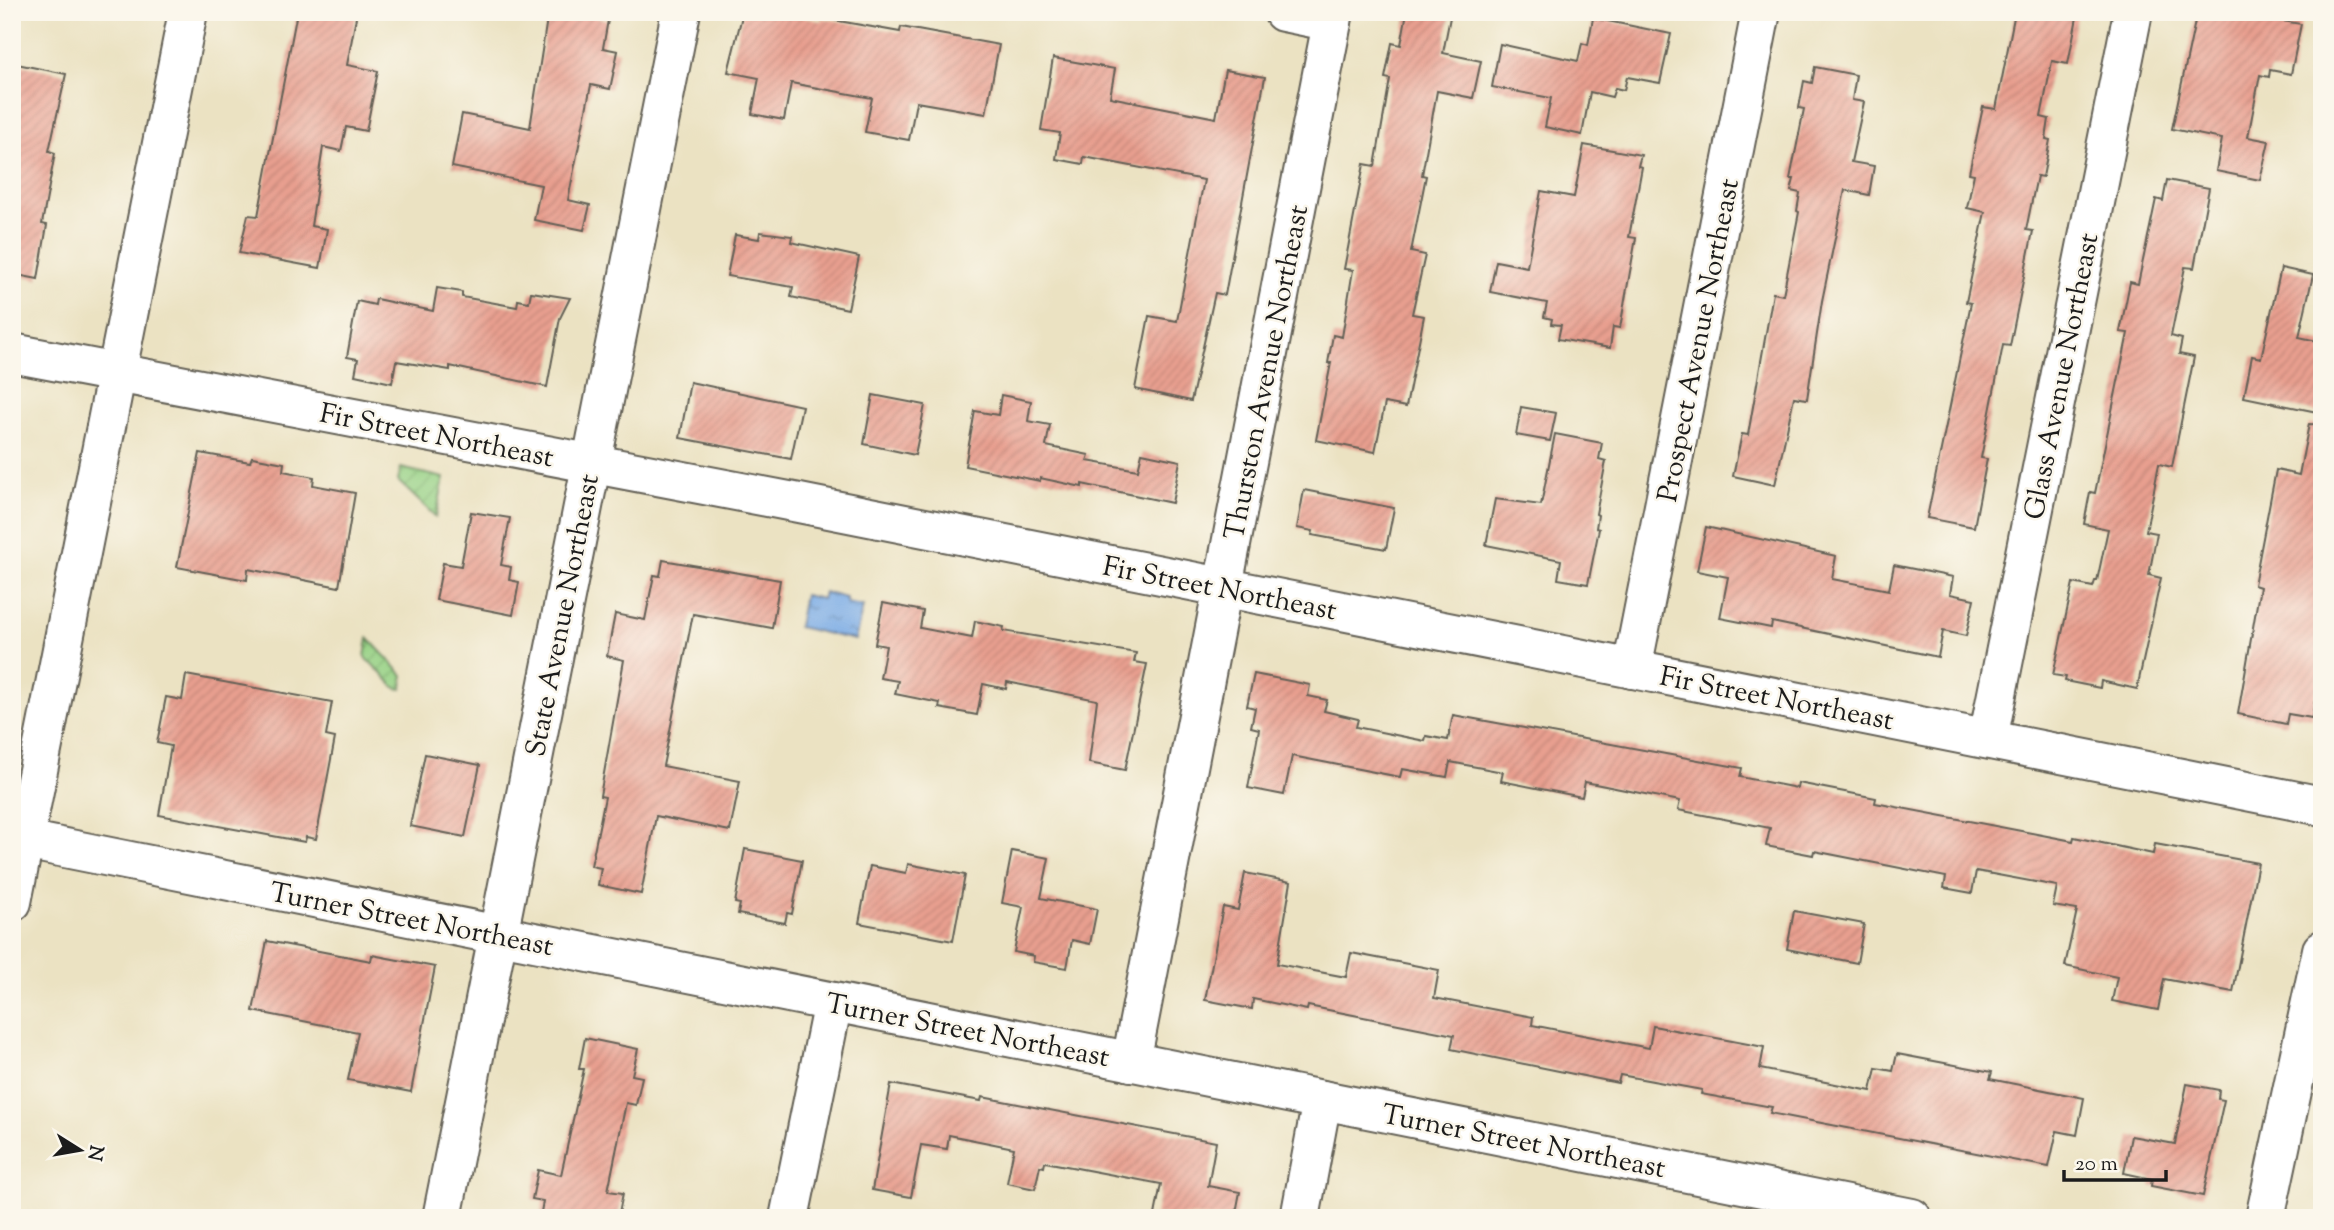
<svg xmlns="http://www.w3.org/2000/svg" width="2334" height="1230" font-family="'Sorts Mill Goudy',serif">
<style>
.garden{fill:url(#garden-furrows);stroke:#5a7751;stroke-width:2}
.water{fill:url(#water-ripples);stroke:#4b6480;stroke-width:2}
.building{fill:url(#building-hatch)}
.lines{fill:none;stroke-linecap:round;stroke-linejoin:round}
.minor-casing{stroke:#646156;stroke-width:42}
.major-casing{stroke:#646156;stroke-width:42}
.minor{stroke:#fff;stroke-width:38}
.major{stroke:#fff;stroke-width:38}
.labels{text-anchor:middle;stroke-width:5;stroke-linejoin:round;paint-order:stroke}
.street-label{font-size:28px;fill:#1c1c1c;stroke:#fbf7ec}
</style>
<defs>
<pattern id="garden-furrows" width="10" height="10" patternUnits="userSpaceOnUse" patternTransform="scale(1.75)"><rect width="10" height="10" fill="#98d286"/><path d="M-1 1l2-2M0 10L10 0M9 11l2-2" fill="none" stroke="#82b473"/></pattern>
<pattern id="water-ripples" width="26" height="14" patternUnits="userSpaceOnUse" patternTransform="scale(1.75)"><rect width="26" height="14" fill="#7aabe5"/><path d="M2 4q2-2 4 0t4 0M15 11q2-2 4 0t4 0" fill="none" stroke="#638ab9"/></pattern>
<pattern id="building-hatch" width="6" height="6" patternUnits="userSpaceOnUse" patternTransform="scale(1.75)"><rect width="6" height="6" fill="#e89f8f"/><path d="M-1 1l2-2M0 6l6-6M5 7l2-2" fill="none" stroke="#c6887b"/></pattern>
</defs>
<rect width="100%" height="100%" fill="#fbf7ec"/>
<filter id="ink" filterUnits="userSpaceOnUse"><feTurbulence type="fractalNoise" baseFrequency=".0143" numOctaves="2"/><feDisplacementMap in="SourceGraphic" scale="14" xChannelSelector="R" yChannelSelector="G"/><feConvolveMatrix kernelMatrix="1 2 1 2 8 2 1 2 1" color-interpolation-filters="sRGB"/></filter>
<filter id="wash" filterUnits="userSpaceOnUse"><feTurbulence type="fractalNoise" baseFrequency=".00686" numOctaves="4" result="noise"/><feDisplacementMap in="SourceGraphic" scale="28" xChannelSelector="R" yChannelSelector="G"/><feGaussianBlur stdDeviation="1.57" result="paint"/><feColorMatrix in="noise" values="0 0 0 0 0 0 0 0 0 0 0 0 0 0 0 0 0 1.4 0 .05"/><feComposite in="paint" operator="in"/></filter>
<g filter="url(#wash)">
<rect width="100%" height="100%" fill="#ebe2c2"/>
<g class="garden">
<path d="M401,468L444,478L436,517L398,481Z"/>
<path d="M368,638L403,675L402,689L396,688L365,657Z"/>
</g>
<path class="water" d="M824,592L846,598V603L863,606L855,640L798,627L804,595L822,599Z"/>
<g id="blocks">
<g class="building">
<path d="M297,12H357L347,65L378,71L366,131L346,127L341,151L323,147L311,226L327,229L320,268L239,253L248,215L258,216Z"/>
<path d="M548,12H570L608,20L603,48L618,51L610,89L591,85L568,200L590,205L584,230L534,220L541,185L452,167L462,114L530,128Z"/>
<path d="M743,12H778L821,21L822,18L900,32L901,27L999,45L986,114L916,102L909,140L865,132L872,98L791,83L784,120L752,114L759,78L728,72Z"/>
<path d="M1407,12H1451L1443,53L1481,61L1473,98L1437,91L1422,175L1426,176L1411,252L1425,255L1412,314L1424,316L1406,407L1385,403L1375,452L1316,440L1331,363H1328L1333,335L1342,337L1353,270L1344,269L1364,164L1375,166L1390,79L1385,78L1392,43L1401,45Z"/>
<path d="M2015,12H2078L2068,64L2052,61L2041,117L2049,119L2046,139L2050,140L2043,177L2037,176L2026,230L2033,231L2010,346L2003,345L1981,458L1987,459L1974,527L1927,518L1971,303L1966,302L1985,212L1967,208L1974,174L1969,173L1983,107L1996,109Z"/>
<path d="M2197,12H2228L2301,24L2291,74L2270,70L2269,77L2260,75L2248,137L2269,141L2260,180L2216,171L2222,139L2172,129Z"/>
<path d="M1593,18L1671,34L1660,83L1627,77L1624,90L1615,88L1612,97L1590,92L1582,135L1545,127L1551,98L1492,87L1500,44L1578,61L1582,43L1588,45Z"/>
<path d="M1053,58L1115,69L1110,97L1216,118L1225,70L1265,77L1225,295L1215,293L1191,401L1135,389L1149,316L1177,321L1204,180L1084,157L1083,164L1056,159L1060,133L1041,130Z"/>
<path d="M12,63L66,74L49,151L55,153L42,224L47,225L38,279L12,274Z"/>
<path d="M1815,67L1856,75L1852,100L1864,102L1851,162L1874,166L1869,195L1845,190L1822,301L1807,399L1794,397L1775,485L1733,476L1742,434L1748,435L1773,293L1783,295L1799,212L1797,211L1800,193L1791,191L1794,179H1790L1804,109L1799,108L1804,81L1812,83Z"/>
<path d="M1584,145L1641,155L1638,166L1642,167L1629,237L1636,238L1620,328L1613,327L1610,348L1558,339L1561,325L1551,324L1552,319L1544,317L1547,303L1490,292L1496,261L1527,267L1541,191L1574,197Z"/>
<path d="M2167,180L2209,188L2194,268L2185,267L2171,336L2182,339L2179,354L2194,357L2172,467L2159,464L2146,531L2157,533L2149,575L2161,578L2137,689L2101,681L2100,688L2065,681L2066,677L2053,675L2073,583L2093,587L2095,581H2097L2108,529L2084,524L2090,492L2095,493L2128,333L2120,332L2130,282L2138,284L2156,199L2163,201Z"/>
<path d="M760,232L792,236L791,242L859,257L848,309L791,297L793,287L727,276L735,235L759,239Z"/>
<path d="M2281,268L2313,275L2299,337L2322,342V413L2244,397L2252,356L2261,358Z"/>
<path d="M437,288L462,292V297L517,307L518,300L529,302L531,292L570,298L560,318L547,387L450,366V370L396,361L392,383L355,375L358,359L347,357L357,301L375,305L376,299L433,311Z"/>
<path d="M690,382L802,406L791,459L680,438Z"/>
<path d="M873,395L925,405L915,455L864,444Z"/>
<path d="M1001,395L1031,401L1028,421L1050,425L1046,446L1089,455L1087,461L1138,470L1142,453L1180,461L1172,503L1082,484V487L1040,478V481L965,466L975,411L998,415Z"/>
<path d="M1521,407L1556,413L1550,441L1516,435Z"/>
<path d="M2309,424L2322,425V661L2312,718L2288,714L2286,724L2238,714L2260,587L2254,585L2276,470L2299,475Z"/>
<path d="M1555,434L1602,443L1599,459L1606,461L1596,514L1598,515L1596,528L1599,529L1588,584L1558,579L1561,560L1486,545L1495,499L1541,505Z"/>
<path d="M200,453L250,462L252,457L284,463L283,471L314,477L313,485L355,493L339,587L248,569L247,580L177,567Z"/>
<path d="M1304,490L1394,508L1386,549L1312,535L1313,531L1297,528Z"/>
<path d="M471,512L510,518L501,565L511,567L509,580L519,582L513,615L436,600L443,563L461,566Z"/>
<path d="M1706,527L1836,556L1832,579L1889,590L1894,565L1953,577L1950,594L1974,599L1966,636L1943,631L1938,657L1772,622L1771,628L1720,618L1728,577L1697,571Z"/>
<path d="M663,560L780,580L772,628L693,614L663,766L740,781L730,831L656,816L641,894L598,885L601,868L591,866L605,797L600,796L624,660L607,656L615,614L645,620L654,575L660,576Z"/>
<path d="M883,603L923,611L920,628L972,638L975,621L1004,627L1003,631L1136,653L1134,662L1147,664L1125,770L1089,763L1097,700L1007,682L1006,689L983,684L977,715L939,708L940,703L895,694L898,681L880,678L886,646L875,644Z"/>
<path d="M1254,674L1310,685L1308,696L1327,700L1324,711L1358,719L1356,727L1425,741L1426,736L1448,740L1453,715L1742,768L1740,777L1797,788L1798,783L1876,798L1875,803L2073,841L2074,837L2153,854L2155,844L2258,863L2233,992L2164,979L2158,1010L2112,1001L2117,977L2065,966L2077,910L2053,906L2057,886L1976,871L1972,893L1944,888L1946,877L1814,851L1813,855L1766,846L1770,828L1678,810L1680,801L1585,782L1582,797L1501,781L1503,772L1450,762L1447,777L1402,769L1400,777L1292,756L1284,795L1248,788L1259,729L1251,727L1255,708L1247,706Z"/>
<path d="M186,675L332,702L326,736L335,738L316,839L306,837L305,842L159,815L171,746L157,743L166,697L182,700Z"/>
<path d="M425,754L480,765L465,837L410,826Z"/>
<path d="M745,849L802,860L792,914L787,913L785,923L738,914L740,904L735,903Z"/>
<path d="M1012,851L1049,858L1041,898L1097,909L1090,944L1072,940L1067,968L1033,962L1034,956L1014,952L1023,907L1002,903Z"/>
<path d="M908,864L965,875L953,941L859,923L870,866L906,873Z"/>
<path d="M1245,873L1291,882L1277,964L1346,977L1351,953L1439,970L1434,998L1533,1017L1532,1025L1649,1048L1653,1026L1764,1047L1760,1069L1871,1091L1876,1068L1893,1071L1897,1054L1992,1072L1990,1079L2084,1098L2077,1135L2057,1131L2049,1167L1770,1113L1772,1107L1701,1094L1702,1090L1620,1075L1618,1083L1451,1049L1454,1035L1308,1006L1307,1010L1253,999L1252,1009L1205,1000L1223,907L1238,910Z"/>
<path d="M1794,911L1864,924L1857,963L1787,949Z"/>
<path d="M267,941L371,961L372,955L435,967L411,1092L348,1080L358,1032L253,1011Z"/>
<path d="M585,1038L638,1049L632,1075L642,1077L636,1105L626,1103L608,1191L623,1193L618,1218H540L543,1201L532,1199L538,1170L561,1175L584,1069H579Z"/>
<path d="M891,1084L981,1101L982,1097L1216,1142L1208,1186L1240,1192L1235,1218L1155,1215L1161,1184L1045,1162L1044,1167L1040,1166L1035,1189L1007,1183L1014,1148L949,1135L947,1149L921,1145L911,1197L872,1190Z"/>
<path d="M2187,1084L2219,1090L2218,1099L2224,1100L2203,1196L2151,1186L2152,1179L2124,1173L2131,1136L2175,1144Z"/>
</g>
</g>
</g>
<g filter="url(#ink)">
<use href="#blocks" fill-opacity="0" stroke="#646156" stroke-width="2"/>
<g class="lines">
<g class="minor-casing">
<g id="minor">
<path d="M1283,12L1332,22"/>
<path d="M12,353L799,503L2322,806"/>
<path d="M1632,669L1761,12"/>
<path d="M1988,739L2133,12"/>
<path d="M25,840L1912,1218"/>
<path d="M1131,1062L1334,12"/>
<path d="M789,1218L833,1002"/>
<path d="M1300,1218L1322,1100"/>
<path d="M2265,1218L2322,950"/>
</g>
</g>
<g class="major-casing">
<g id="major">
<path d="M12,902L188,12"/>
<path d="M442,1218L681,12"/>
</g>
</g>
<use href="#minor" class="minor"/>
<use href="#major" class="major"/>
</g>
</g>
<g class="labels">
<g class="street-label">
<text transform="translate(1697 340) rotate(-79)" y="10">Prospect Avenue Northeast</text>
<text transform="translate(1265 372) rotate(-79)" y="10">Thurston Avenue Northeast</text>
<text transform="translate(2060 376) rotate(-79)" y="10">Glass Avenue Northeast</text>
<text transform="translate(437 434) rotate(11)" y="10">Fir Street Northeast</text>
<text transform="translate(1220 587) rotate(11)" y="10">Fir Street Northeast</text>
<text transform="translate(561 615) rotate(-79)" y="10">State Avenue Northeast</text>
<text transform="translate(1777 697) rotate(11)" y="10">Fir Street Northeast</text>
<text transform="translate(412 918) rotate(11)" y="10">Turner Street Northeast</text>
<text transform="translate(968 1029) rotate(11)" y="10">Turner Street Northeast</text>
<text transform="translate(1524 1140) rotate(11)" y="10">Turner Street Northeast</text>
</g>
</g>
<rect width="2334" height="1230" fill="none" stroke="#fbf7ec" stroke-width="42"/>
<g transform="translate(80 1150) rotate(101)" stroke="#fbf7ec" stroke-width="5" paint-order="stroke">
<path d="M0-5L12 26L0 18L-12 26Z" fill="#1c1c1c"/>
<text y="-10" font-size="19" font-weight="bold" text-anchor="middle" fill="#1c1c1c">N</text>
</g>
<path d="M2064 1170v10h102v-10" fill="none" stroke="#1c1c1c" stroke-width="3.5"/>
<text x="2075" y="1170" font-size="21" fill="#1c1c1c" stroke="#fbf7ec" stroke-width="5" paint-order="stroke">20 m</text>
</svg>
